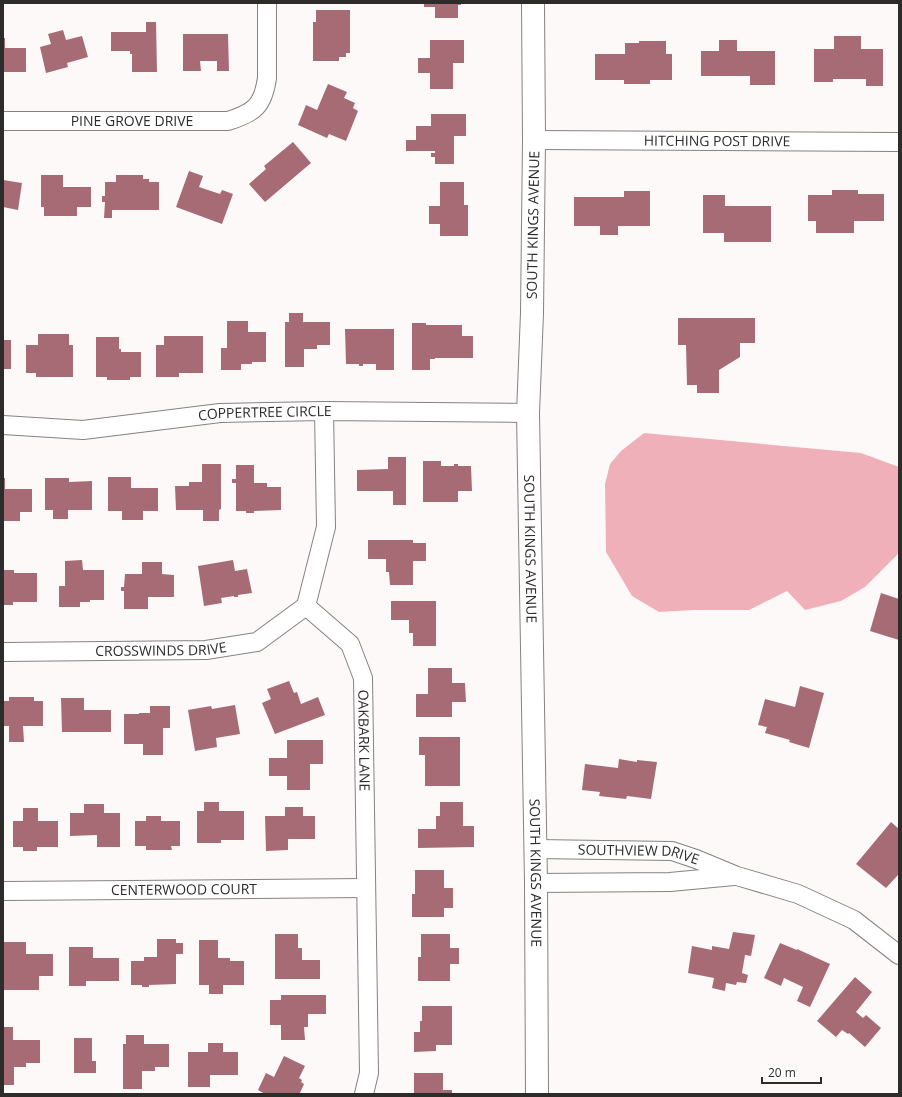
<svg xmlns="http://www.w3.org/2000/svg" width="902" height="1097" font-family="'Open Sans',sans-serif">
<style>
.water{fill:#f0b0b9}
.building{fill:#a66b74}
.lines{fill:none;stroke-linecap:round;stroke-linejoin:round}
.minor-casing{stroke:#888081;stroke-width:20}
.tertiary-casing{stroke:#888081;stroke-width:24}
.minor{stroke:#fff;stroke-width:18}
.tertiary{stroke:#fff;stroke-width:22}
.labels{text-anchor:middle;stroke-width:3;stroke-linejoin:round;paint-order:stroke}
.street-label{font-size:14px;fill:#2e2b2b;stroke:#fff}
</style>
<rect width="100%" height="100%" fill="#fef9f9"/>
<path class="water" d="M644,433L861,453L899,467V553L865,587L841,601L805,610L787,591L749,610H695L659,612L632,596L606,552L605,484L610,464L621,451Z"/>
<g class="building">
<path d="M424,3H461V5H458V18H435V7H424Z"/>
<path d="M316,10H350V53H346V57H339V61H313V22H316Z"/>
<path d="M146,22H156L157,72H132V54H130V51H111V32H146Z"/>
<path d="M63,30L66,40L82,36L88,57L67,63L68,67L46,73L40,47L51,44L48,34Z"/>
<path d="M183,34H228L229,71H217V61H200L201,71H183Z"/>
<path d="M834,36H861V49H883V86H866V79H833V82H814V49H834Z"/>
<path d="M3,38H5V48H26V72H3Z"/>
<path d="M430,40H464V63H453V89H430V73H418V58H430Z"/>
<path d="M719,40H737V51H775V85H750V76H701V51H719Z"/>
<path d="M639,41H666V54H672V80H650V84H624V80H595V54H625V43H639Z"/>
<path d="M328,84L347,92L344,98L355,103L353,108L358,111L346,141L329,134L327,138L298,125L306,105L317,110Z"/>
<path d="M431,114H466V136H454V164H435V157H431V153H435V151H406V140H416V126H431Z"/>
<path d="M293,142L311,163L265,202L249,184L266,169L264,166Z"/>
<path d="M189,171L203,176L199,187L220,194L222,190L233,194L222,224L176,207Z"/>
<path d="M41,175H63V187H91V207H77V216H44V207H41Z"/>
<path d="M116,175H143V179H149V182H159V210H112V218H104L105,202H102V196H105V182H116Z"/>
<path d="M3,180L22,183L18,210L3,207Z"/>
<path d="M440,182H464V205H468V236H440V224H429V206H440Z"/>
<path d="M832,190H858V194H884V221H854V233H816V221H808V195H832Z"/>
<path d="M624,191H650V226H618V235H600V226H574V197H624Z"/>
<path d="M703,195H725V206H771V242H724V233H703Z"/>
<path d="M289,313H303V322H330V345H317V349H304V367H285V322H289Z"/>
<path d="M678,318H755V343H740V357L719,370V393H697V385H687L686,345H678Z"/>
<path d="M227,321H248V332H266V362H252V364H241V370H221V348H227Z"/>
<path d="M412,323H426V325H462V336H473V358H435V359H430V370H412Z"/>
<path d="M345,329H394V370H376V364H363V366H359V364H346Z"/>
<path d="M38,334H69V345H73V377H36V373H26V345H38Z"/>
<path d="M164,336H203V373H179V377H156V345H164Z"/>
<path d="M96,337H119V349H121V352H141V377H130V380H107V377H96Z"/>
<rect x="3" y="340" width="8" height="29"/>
<path d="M388,457H406V505H393V491H357V470L388,469Z"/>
<path d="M423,461H441V466H454V464H458V466H471L472,491H458V502H423Z"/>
<path d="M202,464H221V509L219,510V521H203V510H176L175,486H189V482H202Z"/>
<path d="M236,465H254V483H267V487H281V510L254,511V513H246V511H236V483H232V479H236Z"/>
<path d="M108,477H131V488H158V511H143V520H122V511H108Z"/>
<path d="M3,478H5V489H32V512H20V521H3Z"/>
<path d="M45,478H69V482L92,481V510H68V519H53V510H45Z"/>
<path d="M368,540H413V543H426V561H413V585H390L389,572H386V559H368Z"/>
<path d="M82,560L83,570H104V600H90V602H80V607H59V586H65V561Z"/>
<path d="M233,560L235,571L247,569L252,593L238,595V597H234V596L221,598L222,603L204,606L198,566Z"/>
<path d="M142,562H162V574L174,575V597H148V609H124V591H121V587H124L125,574H142Z"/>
<path d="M3,570H14V573H37V602H13V605H3Z"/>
<path d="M881,593L899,599V640L870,631Z"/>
<path d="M391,601H436V646H413V633H409V620H391Z"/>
<path d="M428,668H452V683H465L466,702H452V717H416V694H428Z"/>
<path d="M289,681L294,693L297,692L301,704L318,697L325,715L275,734L262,703L271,699L267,689Z"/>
<path d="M800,686L824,693L809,748L789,742L790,740L765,733L767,727L758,725L765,699L795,707Z"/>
<path d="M9,697H34V701H43V726H23L24,742H9V726H3V701H9Z"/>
<path d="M61,698H84V710H111V732H62Z"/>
<path d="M235,705L240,734L216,738L217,747L195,751L188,710L211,706L212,709Z"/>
<path d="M150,706H170V728H163V755H143V744H124V714H139V713H150Z"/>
<path d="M419,737H460V786H425V755H419Z"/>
<path d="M287,740H323V764H310V790H287V776H269V758H287Z"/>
<path d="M619,759L637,762V760L657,762L651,799L627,796L626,799L599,796L600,792L582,790L585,764L618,768Z"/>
<path d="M204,802H219V811H244V840H221V843H197V811H204Z"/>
<path d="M440,802H463V826H474V847L418,848V829H436V816H440Z"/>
<path d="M84,804H104V813H120V847H97V835L70,836V813H84Z"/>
<path d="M285,807H303V816H315V839H288V850L266,851L265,816H285Z"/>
<path d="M23,808H38V821H58V847H37V851H23V847H13V821H23Z"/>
<path d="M146,816H161V821H180V846H171L172,850H146V846H135V821H146Z"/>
<path d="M891,822L899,829V876L898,875L886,888L856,864Z"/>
<path d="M415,870H444V888H453V908H444V917H412V894H415Z"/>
<path d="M733,932L755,935L751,956L745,955L742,973L748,975L746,983L737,982L736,985L726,983L725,991L712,988L714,978L688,973L692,946L712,950V946L729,949Z"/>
<path d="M275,934H298V948H302V960H320V979H275Z"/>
<path d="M421,934H450V948H459V964H450V981H418V957H421Z"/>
<path d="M157,939H176V943H183V954H176V984L149,985V987H142V985H131V961H144V957H157Z"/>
<path d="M199,940H218V958H230V961H244V985H223V994H209V985H199Z"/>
<path d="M3,942H26V954H53V976H39V990H3Z"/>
<path d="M780,943L797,950V949L830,964L810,1007L797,1001L803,987L784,978L781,986L764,978Z"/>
<path d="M69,947H93V958H119V981H86V986H69Z"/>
<path d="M855,977L872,992L856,1012L863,1018L866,1015L881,1028L865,1047L849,1033L848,1034L842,1030L836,1037L817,1021Z"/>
<path d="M281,995H326V1014H308V1027H304L305,1040H281V1025H270V1000H281Z"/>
<path d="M422,1006H452V1045H436V1051L414,1052V1032H420V1021H422Z"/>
<path d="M3,1027H13V1040H40V1063H26V1067H14V1085H3Z"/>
<path d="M126,1035H144V1044H169V1067H155V1071H142V1089H123V1044H126Z"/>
<path d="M74,1038H92V1061H96V1073H74Z"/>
<path d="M208,1043H223V1052H238V1075H210V1087H188V1052H208Z"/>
<path d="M284,1056L305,1066L299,1078L302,1080L301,1082L304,1084L300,1093L302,1094H265L258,1090L266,1073L274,1077Z"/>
<path d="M414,1073H443V1090H452V1094H414Z"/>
</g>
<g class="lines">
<g class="minor-casing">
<g id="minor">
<path id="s1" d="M3,121H228C254,113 263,106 267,78V3"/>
<path id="s2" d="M534,140L899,142"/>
<path id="s3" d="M3,425L83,430L220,413L324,411L528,413"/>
<path id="s4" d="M306,606L350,644L363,678L369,1073L364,1094"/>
<path d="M306,606L326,527L324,411"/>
<path id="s5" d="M3,652L206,650L257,642L306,606"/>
<path id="s6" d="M536,849L672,851L696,859L737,876L798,894L854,920L899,955"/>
<path d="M536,883L670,882L734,876"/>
<path id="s7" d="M3,891L366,888"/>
</g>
</g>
<g class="tertiary-casing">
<g id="tertiary">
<path id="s8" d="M533,3L534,140L532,313L528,413L536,883L537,1094"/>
</g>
</g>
<use href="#minor" class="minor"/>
<use href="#tertiary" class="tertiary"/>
</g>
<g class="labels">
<g class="street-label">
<text dy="5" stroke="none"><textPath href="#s1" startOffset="129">PINE GROVE DRIVE</textPath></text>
<text dy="5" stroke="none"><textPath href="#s2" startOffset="183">HITCHING POST DRIVE</textPath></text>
<text transform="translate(533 225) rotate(-89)" y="5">SOUTH KINGS AVENUE</text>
<text dy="5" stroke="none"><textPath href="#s3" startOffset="263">COPPERTREE CIRCLE</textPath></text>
<text dy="5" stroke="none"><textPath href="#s8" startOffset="546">SOUTH KINGS AVENUE</textPath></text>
<text dy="5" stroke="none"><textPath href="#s5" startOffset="158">CROSSWINDS DRIVE</textPath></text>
<text dy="5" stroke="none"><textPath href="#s4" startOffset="157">OAKBARK LANE</textPath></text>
<text dy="5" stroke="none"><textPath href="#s6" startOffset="103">SOUTHVIEW DRIVE</textPath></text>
<text dy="5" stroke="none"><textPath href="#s8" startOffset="870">SOUTH KINGS AVENUE</textPath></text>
<text dy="5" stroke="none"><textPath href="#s7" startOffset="181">CENTERWOOD COURT</textPath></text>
</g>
</g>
<rect width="902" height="1097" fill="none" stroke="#2e2b2b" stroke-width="8"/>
<path d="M762 1077v6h59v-6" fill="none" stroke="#2e2b2b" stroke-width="2"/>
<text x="768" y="1077" font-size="12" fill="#2e2b2b" stroke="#ffffff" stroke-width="3" paint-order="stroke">20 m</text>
</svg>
